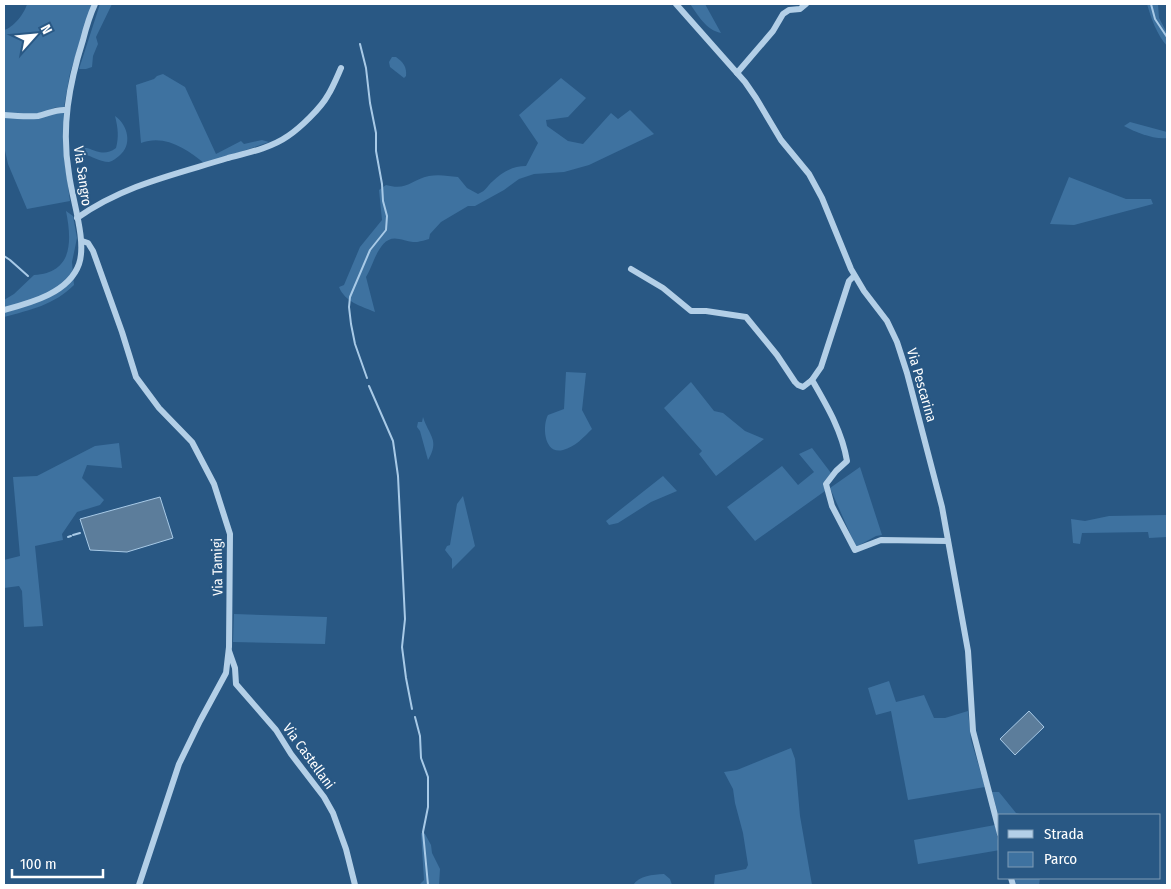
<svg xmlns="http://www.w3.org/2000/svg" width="1171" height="889" font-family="'Fira Sans Condensed',sans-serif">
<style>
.green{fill:#3e72a0}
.water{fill:#5c7d9b;stroke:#a8cae7}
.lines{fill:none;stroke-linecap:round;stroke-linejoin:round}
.stream{stroke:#a8cae7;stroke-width:2}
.minor{stroke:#b3cfe7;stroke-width:6}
.labels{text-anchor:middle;stroke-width:4;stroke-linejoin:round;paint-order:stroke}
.street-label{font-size:14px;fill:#fff;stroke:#295884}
</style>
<rect width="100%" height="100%" fill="#295884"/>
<g class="green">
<path d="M27,4H92L70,73L64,107H56L48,111L64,112V157L70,201L27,209L8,164L4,146V30C13,28 25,13 27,4Z"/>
<path d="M100,4H112L96,37L98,44L93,56L92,67L86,69H79Z"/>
<path d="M690,4H705L721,33C706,30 698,15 690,4Z"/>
<path d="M1147,4H1158L1159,18L1167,33V46C1157,35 1151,18 1147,4Z"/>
<path d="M392,57H396C403,62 407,67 406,76L404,78L390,67L389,62Z"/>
<path d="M163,74L185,87L216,154L241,141L244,144L262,140L269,142L205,164C187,149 165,134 141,143L136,85L154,79L157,76Z"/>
<path d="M561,78L586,98L568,117L546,120L547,126L568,141L583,144L611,113L618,119L630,110L654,134L589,165L564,172L534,174L519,179L504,190L475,206H468L441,222L430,234L429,239C412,244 414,242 399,239C379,234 374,265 366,277L375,312C361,306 345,302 339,287L344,285L360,247L382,220L379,190L386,185C407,191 411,180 429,176C439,174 448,176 458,177L467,188L478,194C487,190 486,187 493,181C502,172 513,166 526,166L538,143L519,115Z"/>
<path d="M115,116C128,125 133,145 119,156C116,158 113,161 109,162C100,162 92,156 83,154L85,148H87C99,152 105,156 116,148C119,137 118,128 115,116Z"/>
<path d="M1130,122L1167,132V138C1155,140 1135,132 1124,126Z"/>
<path d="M1069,177L1126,199H1151L1153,204L1074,225L1050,224Z"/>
<path d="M66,211L73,216L77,238L72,262L74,285C54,305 30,310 4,317V300L14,294L34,275C73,273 72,241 66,211Z"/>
<path d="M566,372L586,373L582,410L592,429C584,437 575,447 563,450C544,455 542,426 548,415L564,409Z"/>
<path d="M691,382L714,411L723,413L745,431L764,439L716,476L699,454L702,451L664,408Z"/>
<path d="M423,417C429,436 440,440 428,460L420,431L417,427L418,422H422Z"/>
<path d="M119,443L122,468L87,465L82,478L104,500L100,505L77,512L62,534L63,540L35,546L43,626L24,627L22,591L19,586L4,588V560L20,556L13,477L37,476L95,446Z"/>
<path d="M812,448L831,473L823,483L825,491L755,541L727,507L782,466L798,485L814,472L799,454Z"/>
<path d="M860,467L882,535L876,536L856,547L830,488Z"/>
<path d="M663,476L677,491L651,502L618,523L609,525L606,521Z"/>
<path d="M463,496L475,546L452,569V559L445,550L447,546L450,545L457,504Z"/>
<path d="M1167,515V537L1149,538L1148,532L1082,533L1080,544L1073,543L1071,519L1085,521L1109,516Z"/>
<path d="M234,614L327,617L325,644L233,642Z"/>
<path d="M889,681L896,702L924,695L934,718H945L968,711L971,740L985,787L908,800L891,711L876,715L868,688Z"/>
<path d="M791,748L795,759L800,816L812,885H714L715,875L746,869L748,865L743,833L735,803L733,789L724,772L737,770Z"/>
<path d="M992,792H999L1016,813L1024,815H1000V821Z"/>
<path d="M995,825L1000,850L918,864L914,840Z"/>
<path d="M421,833L425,834L431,845L432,853L440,869L439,885H419L424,880Z"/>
<path d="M664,874L670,879L672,885H633C640,875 652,875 664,874Z"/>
<path d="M1014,878H1040L1039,885H1016Z"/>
</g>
<g class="water">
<path d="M160,497L173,538L127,552L90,550L80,519Z"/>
<path d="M1029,711L1044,727L1015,755L1000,739Z"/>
</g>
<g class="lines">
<g class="stream">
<path d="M1151,4L1155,19L1167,37"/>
<path d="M360,44L366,68L370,103L376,133V151L382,184L383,201L387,216L386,230L370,250L350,297L349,307L351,324L355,344L367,378"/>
<path d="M4,256L10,260L28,276"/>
<path d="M369,386L393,441L398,476L405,619L402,647L406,678L412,709"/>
<path d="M73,535L80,533"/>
<path d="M68,537L71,536"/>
<path d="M415,717L420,736L421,758L428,777V807L423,832L428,885"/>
</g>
<g class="minor">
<path d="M676,4L745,82L756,98L781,140L809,174L822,198L851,269L864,291L887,321L897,342L907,373L942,507L968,651L973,731L1000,834"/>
<path d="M737,73L773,31L783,14L789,10L800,9L806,4"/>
<path d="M4,115C15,116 26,117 38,116C48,114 55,109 66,110"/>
<path d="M77,218C124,185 173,175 228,158C247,153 271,148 288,136C300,128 321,108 328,95C333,87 337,77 341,68"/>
<path d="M82,241L88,243L93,251L122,332L136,377L159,408L192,442L214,484L230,534L229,647L226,673L200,721L179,764L139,885"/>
<path d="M631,269L663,288L691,311H706L746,317L777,355L795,382L798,385L803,387L812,380L821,367L849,281L854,276"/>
<path d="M4,310C30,303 69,293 79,264C87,241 72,199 69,174C61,128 69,84 83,40C86,28 90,15 95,4"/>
<path d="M812,380C827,406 842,431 847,461L836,471L826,484L832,506L855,550L881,540L948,541"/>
<path d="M229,651L235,668L236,684L276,730L291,754L324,797L333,813L346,849L355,885"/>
<path d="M1011,878L1013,885"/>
</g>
</g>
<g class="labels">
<g class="street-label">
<text transform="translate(83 176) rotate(82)" y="5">Via Sangro</text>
<text transform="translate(922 385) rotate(74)" y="5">Via Pescarina</text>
<text transform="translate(217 567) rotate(-91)" y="5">Via Tamigi</text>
<text transform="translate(309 756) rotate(54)" y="5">Via Castellani</text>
</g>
</g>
<rect width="1171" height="889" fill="none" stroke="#ffffff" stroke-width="10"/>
<rect x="998" y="814" width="162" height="65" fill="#295884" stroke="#7f9bb5"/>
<rect x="1008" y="830" width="25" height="8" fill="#b3cfe7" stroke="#7f9bb5"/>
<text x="1044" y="839" font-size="15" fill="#ffffff">Strada</text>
<rect x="1008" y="852" width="25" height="15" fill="#3e72a0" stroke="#7f9bb5"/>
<text x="1044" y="864" font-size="15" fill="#ffffff">Parco</text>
<g transform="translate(35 35) rotate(63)" stroke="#295884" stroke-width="4" paint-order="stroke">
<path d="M0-4L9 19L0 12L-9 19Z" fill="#ffffff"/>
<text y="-8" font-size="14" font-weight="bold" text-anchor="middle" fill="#ffffff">N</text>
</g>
<path d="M12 869v8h91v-8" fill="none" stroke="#ffffff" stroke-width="2.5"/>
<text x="20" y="869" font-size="15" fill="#ffffff" stroke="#295884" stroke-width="4" paint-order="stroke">100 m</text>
</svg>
